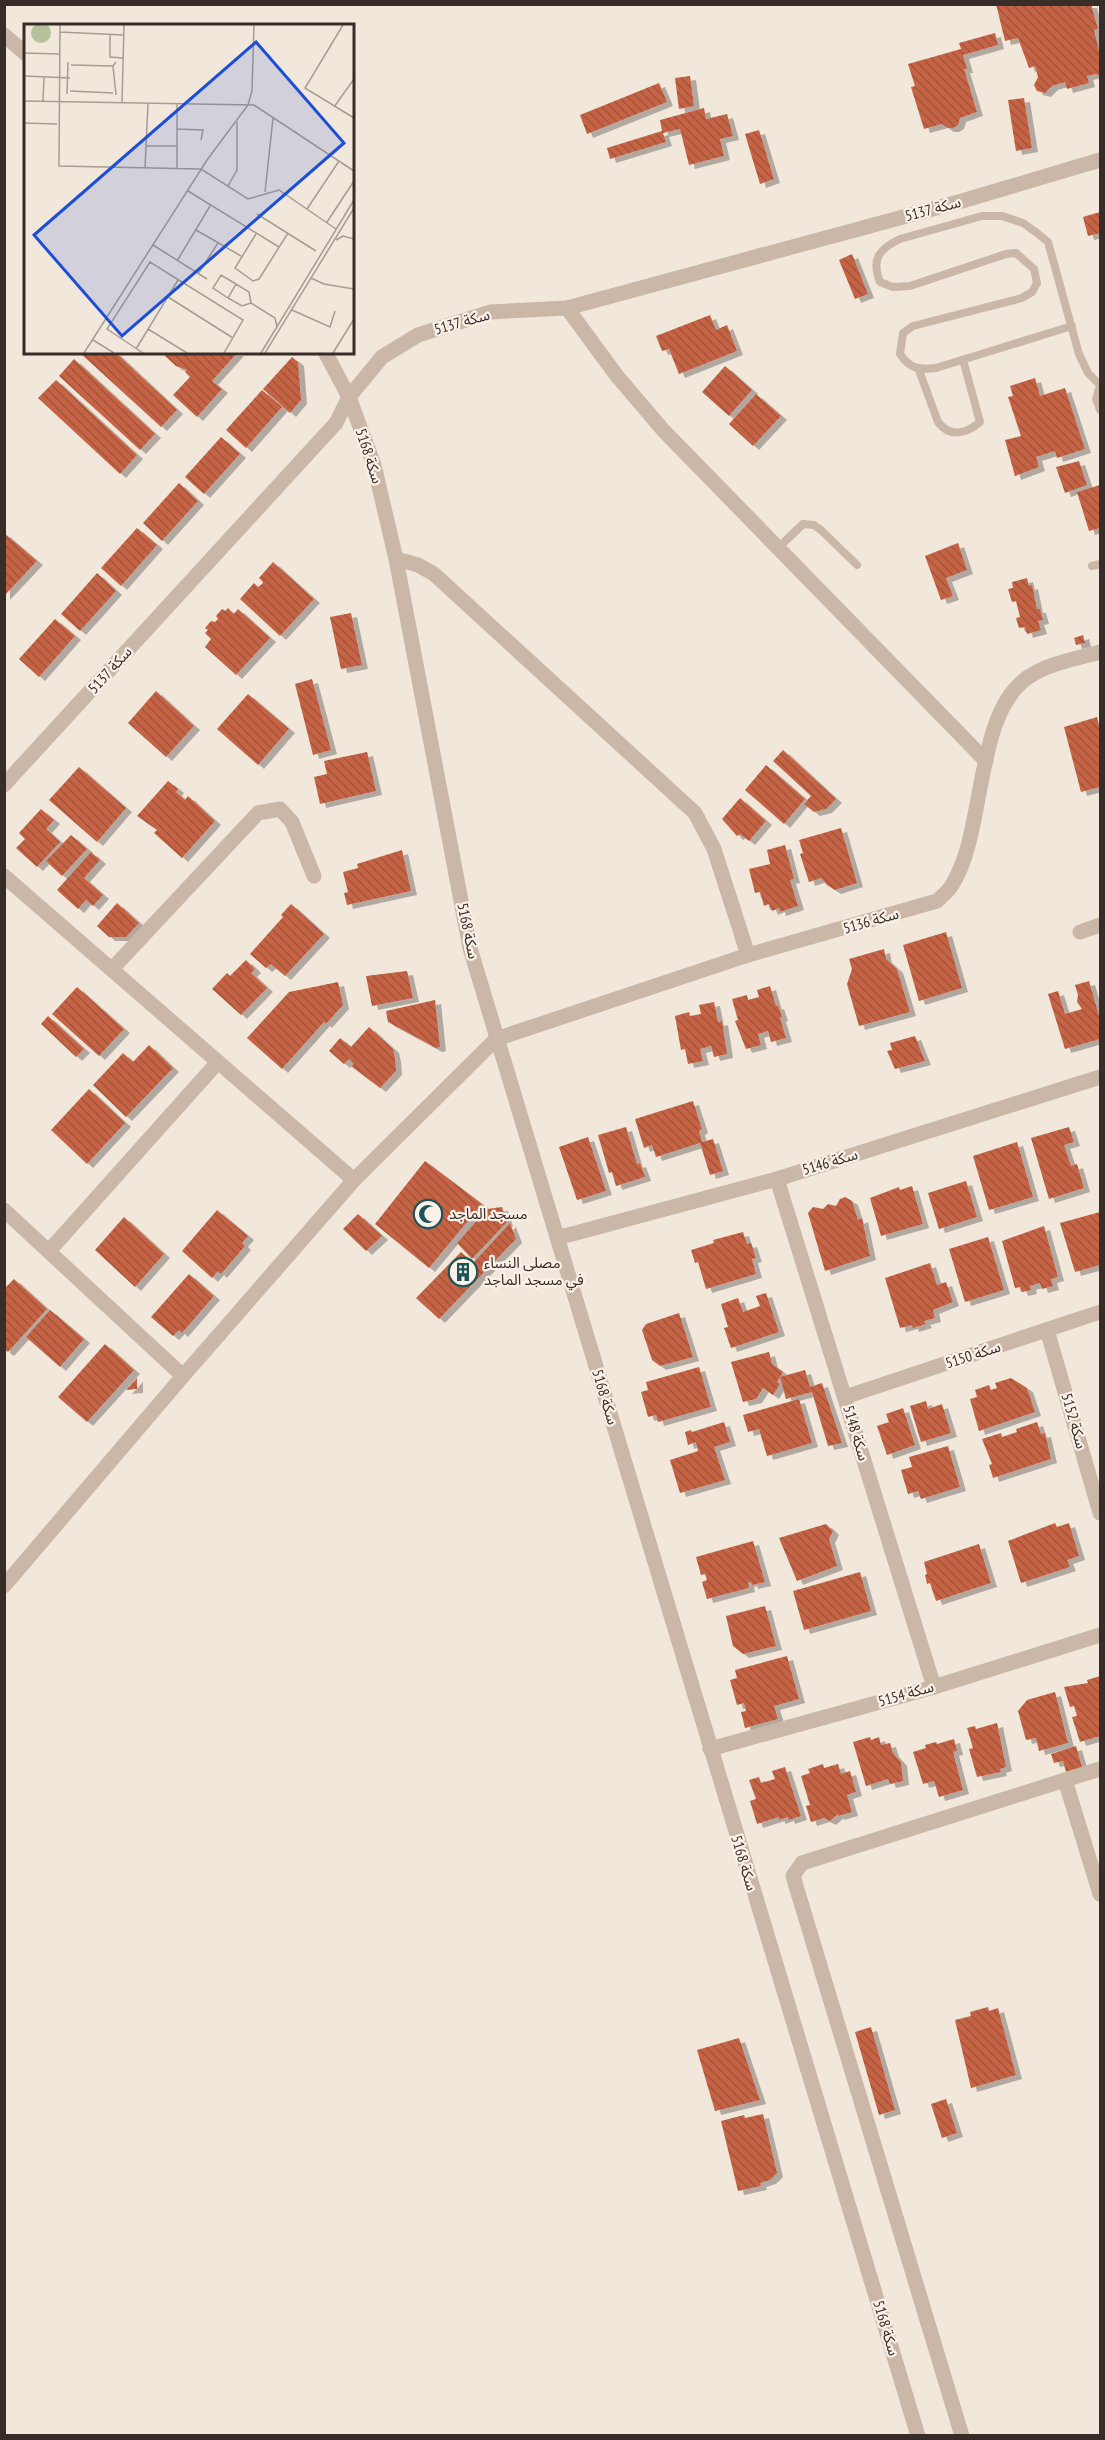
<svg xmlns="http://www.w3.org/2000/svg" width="1105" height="2440" font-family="'PT Sans Narrow','Noto Sans Arabic',sans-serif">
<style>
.building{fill:url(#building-back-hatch);filter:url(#shadow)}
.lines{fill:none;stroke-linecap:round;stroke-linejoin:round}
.service{stroke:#cab7a7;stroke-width:8}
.minor{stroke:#cab7a7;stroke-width:15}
.tertiary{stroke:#cab7a7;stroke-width:15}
.labels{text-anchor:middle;stroke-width:4.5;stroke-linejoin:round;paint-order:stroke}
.street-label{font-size:15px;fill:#372c28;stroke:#faf1e8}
.poi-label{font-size:15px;fill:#372c28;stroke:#faf1e8;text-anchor:start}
.inset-road{fill:none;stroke:#a79c93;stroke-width:1.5}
.view{fill:#1d4ed8;fill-opacity:0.15;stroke:#1d4ed8;stroke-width:3}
.inset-edge{fill:none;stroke:#372c28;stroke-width:3}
</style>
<defs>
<pattern id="building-back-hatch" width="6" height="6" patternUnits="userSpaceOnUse" patternTransform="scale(1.5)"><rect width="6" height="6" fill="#c66445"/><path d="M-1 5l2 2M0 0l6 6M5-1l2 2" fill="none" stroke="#a2533a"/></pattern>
<filter id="shadow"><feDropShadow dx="6" dy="4" stdDeviation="0" flood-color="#0004"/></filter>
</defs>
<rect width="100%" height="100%" fill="#f2e7db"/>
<g class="building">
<path d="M996,4H1091L1098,29L1094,30L1100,55V76L1096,74L1087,76L1089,83L1067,89L1065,82L1052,86L1045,93L1037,91L1034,85L1038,77L1035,66L1029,68L1018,38L1005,41Z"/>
<path d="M995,33L998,45L963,55L967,69H964L977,112L960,118L958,125L953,128H948L942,124L924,129L911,87L915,86L908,64L961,49L959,43Z"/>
<path d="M690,76L694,106L679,109L675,78Z"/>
<path d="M659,83L667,102L587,134L580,115Z"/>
<path d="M1024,98L1032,148L1016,151L1008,100Z"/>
<path d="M704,108L706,119L727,114L733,136L720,139L724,156L689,165L680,129L663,133L666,142L610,159L607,148L662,131L660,120Z"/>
<path d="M759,130L774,179L760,184L745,134Z"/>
<path d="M1100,212V233L1088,236L1083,217Z"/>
<path d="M852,254L868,294L855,299L839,260Z"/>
<path d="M710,315L716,330L727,325L737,351L679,374L669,349L662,351L656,336Z"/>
<path d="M79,352H115L177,410L161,427Z"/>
<path d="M168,352H238L212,381L222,389L197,417L173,395L190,377L185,372L187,370L176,366L165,356Z"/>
<path d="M292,357L298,362L301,400L290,413L263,389Z"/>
<path d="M74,359L155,434L140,450L59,376Z"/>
<path d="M725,366L752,390L729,416L702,392Z"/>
<path d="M1035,378L1040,396L1065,388L1085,449L1057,458L1055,451L1036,457L1039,467L1015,476L1005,440L1021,436L1008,397L1013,396L1010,386Z"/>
<path d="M56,380L137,455L120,474L38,398Z"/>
<path d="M262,390L282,407L246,448L226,430Z"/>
<path d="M756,394L781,416L753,446L729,424Z"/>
<path d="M221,437L240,454L204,494L185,477Z"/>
<path d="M1079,461L1087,485L1065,493L1056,467Z"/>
<path d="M179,483L198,501L162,541L143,523Z"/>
<path d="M1100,485V528L1089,531L1077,492Z"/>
<path d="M137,528L157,545L121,586L101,568Z"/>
<path d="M4,533L37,561L4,596Z"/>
<path d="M958,543L967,570L946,578L953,596L941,600L925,556Z"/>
<path d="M273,562L314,599L280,636L240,599L254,583L258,587L262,584L263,582L259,578Z"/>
<path d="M97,573L116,591L80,631L61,614Z"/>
<path d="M1027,578L1029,586L1032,585L1037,609H1040L1043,620L1038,621L1041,630L1027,634L1025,627L1019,628L1016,618L1020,617L1016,601L1012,602L1008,589L1013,588L1012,582Z"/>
<path d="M228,608L234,614L238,609L270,638L236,675L205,647L211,639L205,633L208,630L205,628L211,621L215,622L218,619L216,616L222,609L225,611Z"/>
<path d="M351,613L362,665L341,669L330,617Z"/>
<path d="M55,619L75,636L39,677L19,659Z"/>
<path d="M1083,635L1085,643L1076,645L1074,638Z"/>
<path d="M312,679L331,750L313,755L295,684Z"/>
<path d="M156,691L194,726L166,757L128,723Z"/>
<path d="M248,694L289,729L258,765L217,729Z"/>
<path d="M1097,717L1100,730V787L1081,792L1064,727Z"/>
<path d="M783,750L836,799L826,809L814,812L804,804L811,796L773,761Z"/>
<path d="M367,752L376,791L320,804L314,777L327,774L324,761Z"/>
<path d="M766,765L805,799L784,824L745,790Z"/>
<path d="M79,767L126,808L97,842L49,800Z"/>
<path d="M168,781L178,789L176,792L185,800L188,796L215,821L182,858L154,833L157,830L137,816Z"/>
<path d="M740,798L766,821L749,841L740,834L737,836L722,819Z"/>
<path d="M41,809L54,820L46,829L60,842L37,867L16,848L25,839L19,833Z"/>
<path d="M841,828L857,883L835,890L827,885L821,878L809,882L800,854L803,853L799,840Z"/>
<path d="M71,835L87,849L62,876L46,861Z"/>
<path d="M785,845L794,879L790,880L798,906L780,912L779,908L772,911L769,904L764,906L760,892L755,893L749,869L770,864L767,850Z"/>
<path d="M402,850L411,891L347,905L344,893L348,892L343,872L358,868L357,864Z"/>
<path d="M91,852L100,860L84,878L103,895L93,906L86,900L78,909L57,890Z"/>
<path d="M117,903L139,923L126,937H109L97,926Z"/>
<path d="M291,904L324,934L285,976L271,964L266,968L250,954L283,917L281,915Z"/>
<path d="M946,932L962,988L919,1001L903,945Z"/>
<path d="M884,949L886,959L897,969L910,1012L859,1026L847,984L852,969L849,959Z"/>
<path d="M246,960L255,969L251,973L267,988L241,1015L212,989L227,973L230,976Z"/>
<path d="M407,971L413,998L372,1006L366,976Z"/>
<path d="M1089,981L1100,1019V1039L1065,1049L1048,994L1058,991L1065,1014L1082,1009L1077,1002L1078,995L1075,985Z"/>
<path d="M338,982L343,1005L326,1024L324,1022L282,1069L247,1038L289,992Z"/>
<path d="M770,986L776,1006L778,1005L782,1017L780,1018L786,1038L771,1042L768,1031L758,1034L761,1045L746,1049L735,1021L738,1020L732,999L747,995L748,1000L759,997L757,990Z"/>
<path d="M77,987L124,1029L99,1056L52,1014Z"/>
<path d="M435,1000L440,1047L436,1048L388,1022L386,1011Z"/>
<path d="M714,1002L718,1022L722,1021L727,1054L714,1057L711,1046L700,1049L703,1061L688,1064L685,1049L681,1050L675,1016L689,1012L690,1016L701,1014L699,1005Z"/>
<path d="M48,1016L84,1049L76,1057L41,1024Z"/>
<path d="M369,1027L393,1049L395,1058L396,1071L380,1088L351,1066L354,1064L349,1059L344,1064L329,1051L340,1038L351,1047Z"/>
<path d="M915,1036L925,1061L895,1069L887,1051L892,1050L890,1043Z"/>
<path d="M149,1045L173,1068L126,1117L93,1085L123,1053L133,1062Z"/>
<path d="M89,1089L125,1123L87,1164L51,1130Z"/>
<path d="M693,1101L702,1129L699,1131L702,1142L713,1139L723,1171L710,1175L700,1143L656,1157L652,1145L644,1148L635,1119Z"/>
<path d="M626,1127L637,1164L640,1163L645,1177L616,1186L612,1172L609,1173L598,1135Z"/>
<path d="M1069,1127L1074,1142L1064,1145L1071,1166L1077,1164L1084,1188L1049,1199L1031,1138Z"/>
<path d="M588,1137L606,1191L577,1200L559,1147Z"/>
<path d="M1017,1142L1033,1197L989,1210L973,1156Z"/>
<path d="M425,1161L482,1204L429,1268L375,1224Z"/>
<path d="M966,1181L977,1217L939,1229L928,1193Z"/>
<path d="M912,1186L923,1224L881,1236L870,1198L899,1187L900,1190Z"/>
<path d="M845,1197L852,1201L858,1220L862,1218L870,1256L825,1271L808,1213L813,1207L823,1209L828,1204L836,1206L840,1199Z"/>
<path d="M502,1207L507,1222L472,1259L457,1243L487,1209Z"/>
<path d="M217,1210L248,1236L242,1243L245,1246L221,1274L218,1271L212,1278L182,1251Z"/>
<path d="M1100,1212V1265L1075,1272L1060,1223Z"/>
<path d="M358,1214L382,1236L366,1251L343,1229Z"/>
<path d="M124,1217L164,1254L135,1287L95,1250Z"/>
<path d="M510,1223L516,1239L439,1319L416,1298L461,1252L473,1263Z"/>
<path d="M1044,1226L1058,1277L1051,1279L1053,1286L1042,1289L1040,1283L1030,1286L1031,1290L1022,1292L1020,1287L1015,1288L1002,1241Z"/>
<path d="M743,1232L747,1244L751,1243L756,1258L752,1259L756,1274L706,1289L698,1262L695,1263L691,1250L714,1243L713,1240Z"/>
<path d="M988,1237L1004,1290L965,1302L949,1249Z"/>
<path d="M930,1263L937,1285L946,1282L953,1302L933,1310L935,1318L924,1321L926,1324L913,1328L912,1325L900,1328L885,1278Z"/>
<path d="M189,1274L214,1296L182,1333L179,1330L173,1336L151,1317Z"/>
<path d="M14,1279L47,1309L8,1352L4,1349V1289Z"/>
<path d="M766,1293L779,1332L731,1348L724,1328L728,1327L721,1304L738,1298L743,1312L760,1306L756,1296Z"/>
<path d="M50,1310L84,1339L60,1367L26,1337Z"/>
<path d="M679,1313L693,1357L660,1366L652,1360L642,1330L646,1324Z"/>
<path d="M105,1344L134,1370L87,1422L58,1397Z"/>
<path d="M769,1352L772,1364L783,1372L777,1382L780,1384L773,1395L763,1388L756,1399L743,1402L731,1362Z"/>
<path d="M699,1367L711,1407L658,1422L656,1415L648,1417L641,1392L648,1390L646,1382Z"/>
<path d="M805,1370L810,1387L822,1383L842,1443L828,1446L812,1392L786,1399L780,1377Z"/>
<path d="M137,1378V1389L126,1390Z"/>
<path d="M1011,1378L1027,1388L1035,1412L979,1431L970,1399L977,1397L975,1390L989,1385L991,1390L997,1388L995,1383Z"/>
<path d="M799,1399L812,1443L767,1456L759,1429L748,1432L743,1415Z"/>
<path d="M926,1401L928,1409L942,1404L951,1433L921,1442L910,1406Z"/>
<path d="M903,1408L915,1445L887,1455L877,1426L889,1422L886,1414Z"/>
<path d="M724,1422L730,1442L714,1447L725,1480L680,1493L670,1460L698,1451L696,1442L688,1445L685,1432L691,1430L692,1432Z"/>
<path d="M1037,1422L1041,1434L1045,1433L1051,1459L993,1478L989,1465L992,1464L982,1439L1001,1433L1002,1437L1017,1432L1016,1429Z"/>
<path d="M948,1446L960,1487L921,1499L918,1491L908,1494L901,1470L912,1467L909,1457Z"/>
<path d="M1055,1523L1057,1527L1069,1523L1079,1556L1067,1560L1070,1567L1021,1583L1008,1541Z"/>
<path d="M826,1524L833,1531L829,1539L837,1566L797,1581L779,1538Z"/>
<path d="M753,1541L765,1582L752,1585L751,1582L748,1583L749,1588L707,1599L702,1582L707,1580L705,1574L701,1575L696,1557Z"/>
<path d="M979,1544L991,1583L936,1601L930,1583L927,1584L925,1575L927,1574L924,1562Z"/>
<path d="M860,1572L871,1611L804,1630L793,1591Z"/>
<path d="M765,1606L776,1646L743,1654L733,1646L726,1616Z"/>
<path d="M787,1656L799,1699L774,1706L778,1719L745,1728L741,1712L746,1711L744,1703L737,1705L730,1680L737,1678L735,1670Z"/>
<path d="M1100,1676V1736L1080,1742L1072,1717L1077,1716L1074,1706L1070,1707L1064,1687L1088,1683L1087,1680Z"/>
<path d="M1055,1692L1068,1743L1039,1751L1036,1738L1026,1740L1018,1711L1027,1700Z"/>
<path d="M997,1723L1006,1767L1000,1769L1001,1772L977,1777L969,1749L973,1748L967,1728L975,1726L976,1729Z"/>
<path d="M870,1737L871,1740L879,1737L881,1745L890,1743L893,1753L901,1762L903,1781L890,1784L888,1779L866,1786L853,1742Z"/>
<path d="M954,1739L957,1751L953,1752L963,1790L939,1797L934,1781L923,1784L913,1752L926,1748L925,1745L936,1742L937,1744Z"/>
<path d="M1076,1746L1082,1767L1066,1772L1063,1761L1054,1763L1051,1754Z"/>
<path d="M823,1764L824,1768L838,1764L841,1774L850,1771L856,1792L847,1795L852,1812L838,1816V1814L830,1821L824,1818L811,1822L806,1806L810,1805L801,1776L810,1773L808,1769Z"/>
<path d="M785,1767L801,1816L789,1820L788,1817L779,1820V1817L757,1824L750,1801L756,1799L749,1780L759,1777L761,1783L775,1779L772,1771Z"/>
<path d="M988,2007L989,2011L998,2008L1016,2075L971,2088L955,2020L971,2016L970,2012Z"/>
<path d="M871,2027L895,2110L879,2115L855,2032Z"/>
<path d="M739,2038L760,2100L715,2111L697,2050Z"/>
<path d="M946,2099L957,2133L942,2138L931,2104Z"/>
<path d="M763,2114L777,2173L770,2180L760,2183L761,2186L738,2191L721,2121L744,2115L745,2118Z"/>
</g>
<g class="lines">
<g class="service">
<path d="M1072,326L936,368C919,370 910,369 900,354L903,333L913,326L1022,298L1032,292L1037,283L1034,269L1016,253L1006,254L910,286L893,287L880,282C871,259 879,249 900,239L982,216H1002L1023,223L1037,233L1048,242L1079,354L1088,373L1100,385"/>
<path d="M919,370L938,422C950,438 966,434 980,422L963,360"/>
<path d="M1100,386L1096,399L1100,410"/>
<path d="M778,548L803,524L814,525L821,530L857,565"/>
<path d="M1092,566L1100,564"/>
</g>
<g class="minor">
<path d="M567,308L617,376L663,430L986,761"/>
<path d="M396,559L418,565L434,574L695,813L714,849L748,955"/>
<path d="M4,876L354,1180"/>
<path d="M1080,932L1100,925"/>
<path d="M112,969L258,813L280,809L292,822L314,876"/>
<path d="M777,1179L934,1687"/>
<path d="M4,1210L183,1376"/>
<path d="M49,1251L218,1062"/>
<path d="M1047,1330L1100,1513"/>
<path d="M845,1397L1100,1312"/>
<path d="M4,1586L183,1376L354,1180L496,1039"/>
<path d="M710,1749L934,1687L1100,1635"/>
<path d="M1065,1780L1100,1894"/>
<path d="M962,2436L793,1876L802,1863L1100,1769"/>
</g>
<g class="tertiary">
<path d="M4,35L26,54"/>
<path d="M325,352L349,397L374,465L396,559L470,948L918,2436"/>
<path d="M4,785L336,423L349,397L382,357L418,335L491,312L567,308L962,201L1100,160"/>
<path d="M496,1039L748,955L937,901C942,896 949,891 952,885C986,832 974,715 1027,678C1048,663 1076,659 1100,652"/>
<path d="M557,1238L777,1179L1100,1077"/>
</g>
</g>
<defs>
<g id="mosque-ring" transform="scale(1.5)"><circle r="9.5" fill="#faf1e8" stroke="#1d5458" stroke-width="1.5"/><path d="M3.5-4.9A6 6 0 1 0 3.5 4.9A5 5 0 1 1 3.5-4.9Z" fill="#1d5458"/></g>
<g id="building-ring" transform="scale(1.5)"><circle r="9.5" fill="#faf1e8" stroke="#1d5458" stroke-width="1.5"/><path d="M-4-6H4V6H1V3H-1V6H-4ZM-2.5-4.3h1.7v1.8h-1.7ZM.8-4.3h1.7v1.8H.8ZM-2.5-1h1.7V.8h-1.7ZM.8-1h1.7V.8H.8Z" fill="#1d5458"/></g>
</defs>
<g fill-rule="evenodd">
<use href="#mosque-ring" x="428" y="1214"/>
<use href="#building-ring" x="463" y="1272"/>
</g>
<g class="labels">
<g class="street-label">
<text transform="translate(933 209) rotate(-15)" y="5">سكة 5137</text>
<text transform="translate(462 322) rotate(-16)" y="5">سكة 5137</text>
<text transform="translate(369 456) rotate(72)" y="5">سكة 5168</text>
<text transform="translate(110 670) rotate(-48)" y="5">سكة 5137</text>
<text transform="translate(871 921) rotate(-16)" y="5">سكة 5136</text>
<text transform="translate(468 931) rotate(78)" y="5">سكة 5168</text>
<text transform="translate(830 1162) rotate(-17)" y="5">سكة 5146</text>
<text transform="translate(973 1355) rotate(-18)" y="5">سكة 5150</text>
<text transform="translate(605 1397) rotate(73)" y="5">سكة 5168</text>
<text transform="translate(1074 1421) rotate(74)" y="5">سكة 5152</text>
<text transform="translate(856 1433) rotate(73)" y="5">سكة 5148</text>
<text transform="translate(906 1694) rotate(-16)" y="5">سكة 5154</text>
<text transform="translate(744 1863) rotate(73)" y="5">سكة 5168</text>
<text transform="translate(886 2328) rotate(73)" y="5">سكة 5168</text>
</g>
<g class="poi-label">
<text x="449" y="1219">مسجد الماجد</text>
<text x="484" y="1268">مصلى النساء<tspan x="484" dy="17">في مسجد الماجد</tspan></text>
</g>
</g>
<g transform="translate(24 24)">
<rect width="330" height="330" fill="#f2e7db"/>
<path d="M7 9a10 10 0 1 1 20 0a10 10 0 1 1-20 0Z" fill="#b4c19b"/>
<path class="inset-road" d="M36,1L35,142L177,145L224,175L255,166L312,205M319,1L281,64L330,94M36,8L100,11M86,11V33L99,34M0,29L35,30M47,41L89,42M0,52L46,54M46,67L89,69M43,70L44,38M92,71L89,42L92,38M0,77L230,81L330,147M19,77L20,53M98,79L100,1M153,80V144M310,83L330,55M0,99L33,100M153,105L179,106L177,116M122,122H153M121,144L124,80M204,162L213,146V98M164,167L255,223M241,168L249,94M283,185L315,137M233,190L292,227M303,198L330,157M172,206L217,232M232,210L211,244L229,257L235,255L264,209M312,216L319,212L330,215M129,221L183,255M153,237L186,182M174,250L194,219M287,254L300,260L330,265M144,273L209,314M204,274L189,264L197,251L212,260M227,279L218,282L204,274L212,260L225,268L227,279L251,294L253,303M268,286L306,303L311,287M124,305L163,329M69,316L90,329M112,325L154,256M60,329L183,136L224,81L228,67L230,1M119,329L83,305L126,238L219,296L200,329M237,329L330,176M241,329L330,184M309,329L330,295"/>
<path class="view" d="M232,18L320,119L98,312L10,211Z"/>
<rect width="330" height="330" class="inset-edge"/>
</g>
<rect width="1105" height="2440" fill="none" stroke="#372c28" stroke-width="12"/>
</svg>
